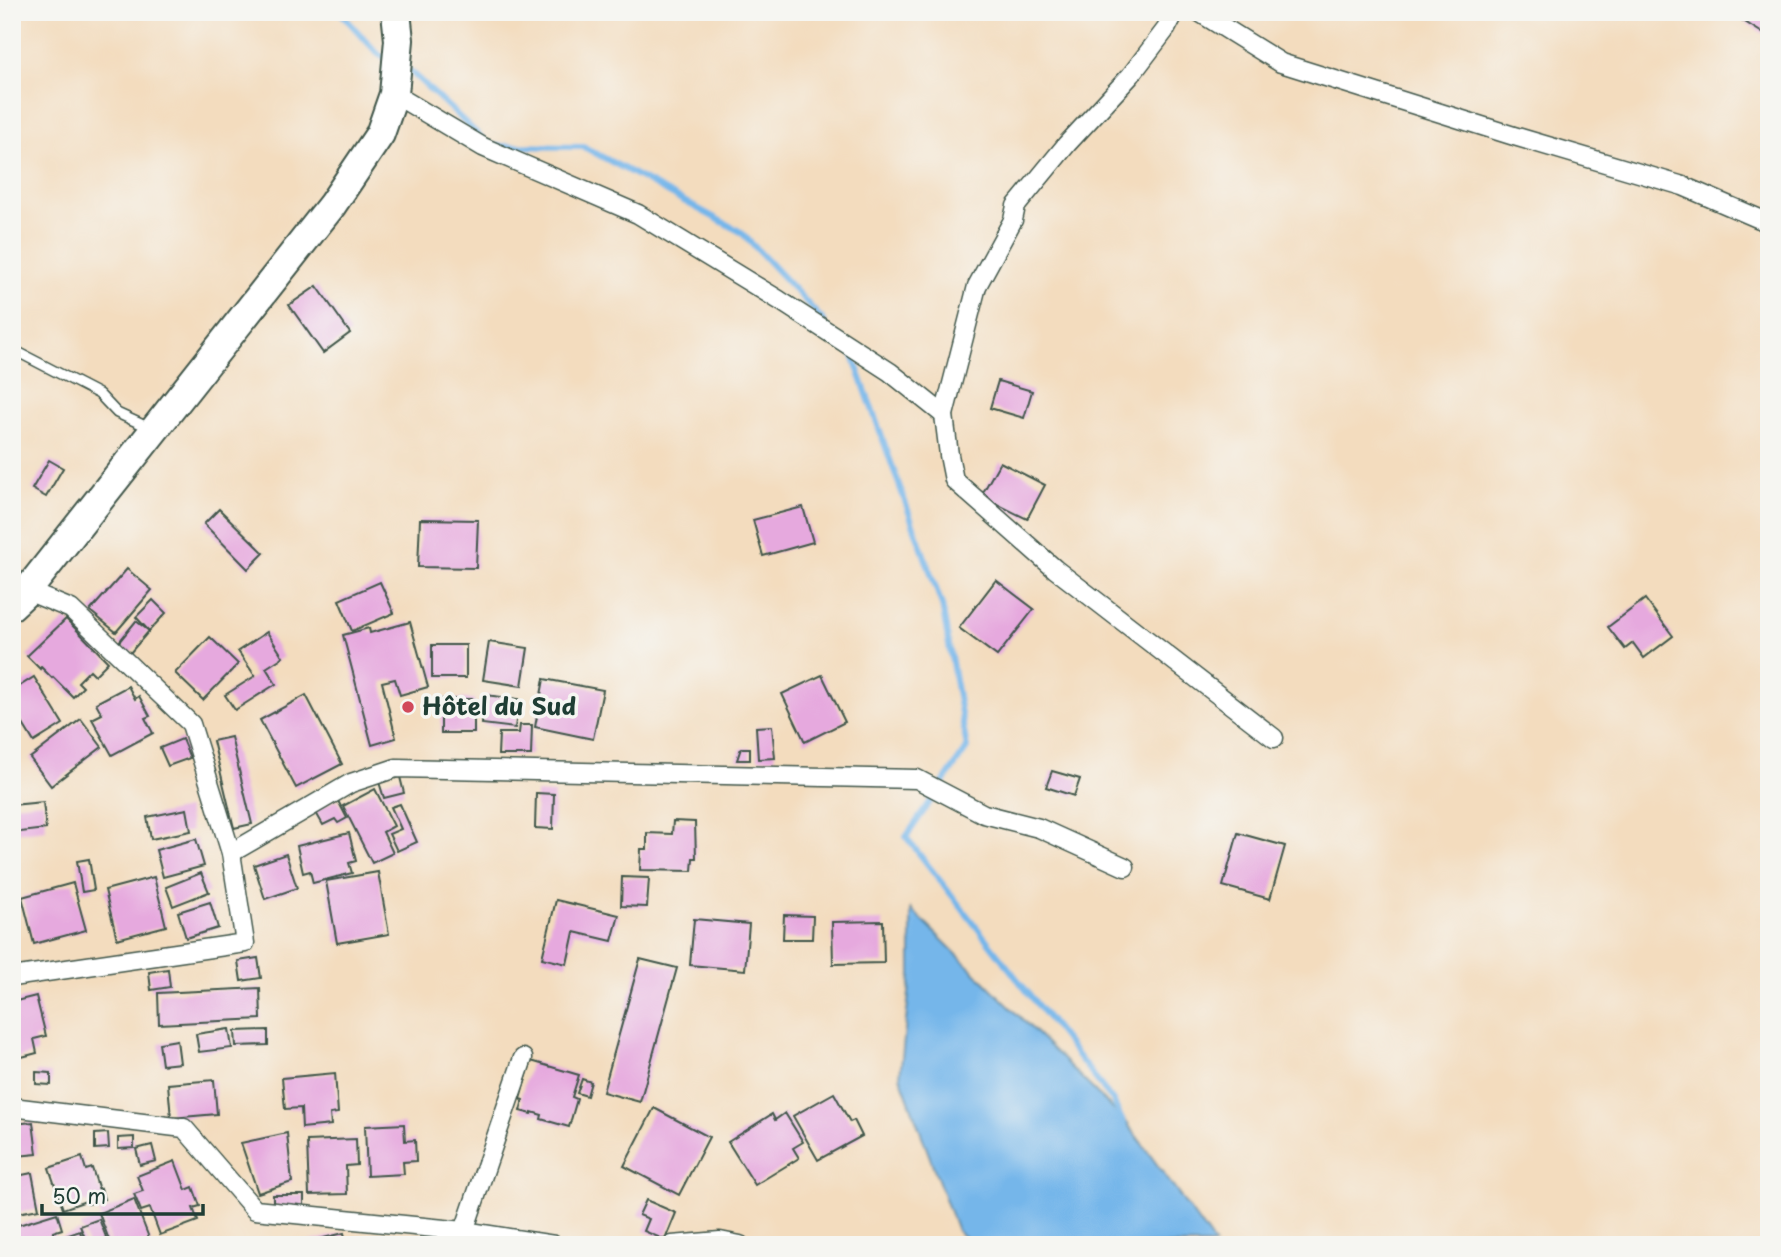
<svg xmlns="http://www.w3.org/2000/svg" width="1781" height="1257" font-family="'Playpen Sans',sans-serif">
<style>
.water{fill:#75b6ea;stroke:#4a7a8f;stroke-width:2}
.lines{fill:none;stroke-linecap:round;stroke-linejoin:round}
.stream{stroke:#75b6ea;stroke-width:6}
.building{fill:#e6a9de}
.lane-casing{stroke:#3f5549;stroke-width:12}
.street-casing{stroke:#3f5549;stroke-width:21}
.primary-casing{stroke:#3f5549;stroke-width:32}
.lane{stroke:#fff;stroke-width:9}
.street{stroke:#fff;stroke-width:18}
.primary{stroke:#fff;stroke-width:28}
.poi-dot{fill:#d1495b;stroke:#f6f6f2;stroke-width:2.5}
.labels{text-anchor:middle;stroke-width:7;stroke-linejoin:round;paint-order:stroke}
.poi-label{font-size:24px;font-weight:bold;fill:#1f3d34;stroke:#f6f6f2;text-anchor:start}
</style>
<rect width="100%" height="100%" fill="#f6f6f2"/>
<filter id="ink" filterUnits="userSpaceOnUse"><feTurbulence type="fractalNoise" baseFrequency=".0143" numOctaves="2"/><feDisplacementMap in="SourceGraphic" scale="14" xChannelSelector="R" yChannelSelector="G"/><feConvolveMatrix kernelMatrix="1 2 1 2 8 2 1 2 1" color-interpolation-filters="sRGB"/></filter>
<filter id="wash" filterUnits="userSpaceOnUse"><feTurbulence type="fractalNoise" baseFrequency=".00686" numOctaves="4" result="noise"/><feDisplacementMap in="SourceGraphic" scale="28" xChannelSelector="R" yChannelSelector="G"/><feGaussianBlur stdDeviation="1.57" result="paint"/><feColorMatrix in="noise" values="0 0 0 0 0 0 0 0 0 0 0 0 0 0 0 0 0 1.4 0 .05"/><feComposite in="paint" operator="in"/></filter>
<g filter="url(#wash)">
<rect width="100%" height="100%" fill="#f3dcbe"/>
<path class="water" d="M911,909L1127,1123L1215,1245H974L957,1231L900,1076L911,975Z"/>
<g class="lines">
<g class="stream">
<path d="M340,12L378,54L388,60"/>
<path d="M404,68L411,72L482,138"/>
<path d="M496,146L584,147L741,232L824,321"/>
<path d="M852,353L942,605L967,748L906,837L1113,1101L1124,1124"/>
</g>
</g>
<g id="blocks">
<g class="building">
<path d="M1729,12H1769V27L1764,34Z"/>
<path d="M317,286L350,333L323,353L289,305Z"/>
<path d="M998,381L1032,391L1024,418L990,408Z"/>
<path d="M49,460L63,468L46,497L32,489Z"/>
<path d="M1000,462L1045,485L1027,519L981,496Z"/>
<path d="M803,507L813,542L763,556L753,520Z"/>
<path d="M219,509L264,553L248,569L204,524Z"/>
<path d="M420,519L478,520L476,568L418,567Z"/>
<path d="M127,569L152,590L116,632L90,611Z"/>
<path d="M996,580L1034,609L997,656L959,628Z"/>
<path d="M380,582L394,613L352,631L339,600Z"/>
<path d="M1645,599L1673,636L1644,658L1633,643L1625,649L1608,627Z"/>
<path d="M153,600L166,613L149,631L136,617Z"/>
<path d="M66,619L108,662L95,675L90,670L78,682L83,687L73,697L53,677L52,678L41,667L40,669L27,656Z"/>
<path d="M136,621L149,631L130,653L118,643Z"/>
<path d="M410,622L428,687L400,695L395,679L382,682L396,738L372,745L343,635L369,628L370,633Z"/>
<path d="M267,632L283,657L266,668L276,684L235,710L225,695L255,676L238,651Z"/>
<path d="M210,637L238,664L203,700L175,673Z"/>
<path d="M489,642L528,648L522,686L483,680Z"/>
<rect x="432" y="645" width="34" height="33"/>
<path d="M822,675L845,722L805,742L782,694Z"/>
<path d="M34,677L63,724L34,742L12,706V691Z"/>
<path d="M544,679L603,690L593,739L535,727Z"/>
<path d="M128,686L135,699L139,696L150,716L145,718L153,733L112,755L92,719L102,714L96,703Z"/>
<path d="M306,695L342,764L296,788L260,720Z"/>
<path d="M485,695L519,699L515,728L482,724Z"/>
<rect x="441" y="699" width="33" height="34"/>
<path d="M81,719L102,747L51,786L30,758Z"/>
<path d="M520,725H532L531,755H498L499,733H519Z"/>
<path d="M772,726L775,758L758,759L756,727Z"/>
<path d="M231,737L252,824L234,828L213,741Z"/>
<path d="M182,739L190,758L168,766L160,748Z"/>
<path d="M741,748H750V760H737Z"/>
<path d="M1052,771L1080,779L1074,796L1046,787Z"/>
<path d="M400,777L404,793L384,798L379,782Z"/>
<path d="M375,789L394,826L383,832L393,853L372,863L343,806Z"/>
<path d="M536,793L554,794L553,829L535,828Z"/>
<path d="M337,799L347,818L338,823L335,819L323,825L315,811Z"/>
<path d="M43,802L46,829L12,833V805Z"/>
<path d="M400,804L417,842L397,851L389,834L401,829L391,807Z"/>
<path d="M187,809L191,831L151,839L147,817Z"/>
<path d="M673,821L695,822L696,858H693L692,871L640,870L641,849H647V833L672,834Z"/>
<path d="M349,833L356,861L349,863L352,873L313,883L310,871L303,873L297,846Z"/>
<path d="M1238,833L1285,846L1270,899L1223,886Z"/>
<path d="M196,839L204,866L163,877L156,850Z"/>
<path d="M286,854L297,888L265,899L254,865Z"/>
<path d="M89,859L94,890L82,892L77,861Z"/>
<path d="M378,872L389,934L337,943L326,881Z"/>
<path d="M201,873L209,892L173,906L166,887Z"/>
<path d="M154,877L166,926L117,939L105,890Z"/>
<path d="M622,877L649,878L647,907L621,906Z"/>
<path d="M73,883L86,930L34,944L22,897Z"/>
<path d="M556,900L619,915L612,941L574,932L567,964L542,958Z"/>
<path d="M210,902L218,928L186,938L178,912Z"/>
<path d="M784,915L813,916L812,939H783Z"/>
<path d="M694,919L749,924L745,970L690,965Z"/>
<path d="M883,921L884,963L833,964L832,922Z"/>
<path d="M258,958L261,978L241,981L238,961Z"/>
<path d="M640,959L677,968L640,1102L603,1092Z"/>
<path d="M168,969L170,987L151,990L149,972Z"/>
<path d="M260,988L261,1019L159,1024L158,993Z"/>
<path d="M36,996L46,1036L34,1039L37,1053L14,1059L12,1051V1002Z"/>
<path d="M229,1029L232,1048L199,1052L196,1034Z"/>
<path d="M268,1030V1045L236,1046L235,1031Z"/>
<path d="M177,1040L180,1063L162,1065L159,1043Z"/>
<path d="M531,1061L579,1075L572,1097L577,1099L569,1127L541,1119L542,1115L532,1112V1114L520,1111L523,1100L520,1099Z"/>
<path d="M36,1072L51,1073V1085L36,1084Z"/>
<path d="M335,1073L338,1113L330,1114L331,1125L302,1128L301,1108L285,1109L282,1078Z"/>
<path d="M582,1079L591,1082L587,1096L577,1093Z"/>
<path d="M214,1080L217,1114L171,1118L168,1084Z"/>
<path d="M834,1093L850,1122L854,1120L862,1136L818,1160L793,1116Z"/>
<path d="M654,1108L709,1137L679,1195L624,1166Z"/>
<path d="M785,1113L803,1142L793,1148L799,1158L755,1185L728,1142L772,1114L775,1120Z"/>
<path d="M33,1122L37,1154L17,1156L13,1124Z"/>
<path d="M404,1124L405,1141L415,1140L416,1161L403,1162L404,1174L367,1176L365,1126Z"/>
<path d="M108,1133L109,1148L95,1149V1134Z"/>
<path d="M287,1133L292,1182L258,1193L241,1143Z"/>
<path d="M134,1137V1148L118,1149V1138Z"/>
<path d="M356,1139L357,1165L346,1166L347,1194L309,1195L307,1141Z"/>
<path d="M152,1145L156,1161L140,1165L136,1149Z"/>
<path d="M82,1157L86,1170L92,1168L99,1190L101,1189L104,1199L88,1204L86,1201L63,1209L49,1168Z"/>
<path d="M175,1161L186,1190L193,1187L200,1206L193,1208L198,1221L160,1235L150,1208L141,1211L134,1194L143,1191L137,1176Z"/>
<path d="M32,1173L39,1209L12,1214V1177Z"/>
<rect x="273" y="1195" width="31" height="11"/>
<path d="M134,1199L151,1243L111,1245L99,1213Z"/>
<path d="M646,1200L676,1213L665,1240L644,1231L649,1219L639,1215Z"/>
<path d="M57,1213L62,1229L53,1232L57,1245H15L12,1236V1227Z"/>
<path d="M99,1219L109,1245H88L80,1226Z"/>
<path d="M80,1231L84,1245H59L57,1239Z"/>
<path d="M344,1233L347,1245H308L307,1242Z"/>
</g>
</g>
</g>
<g filter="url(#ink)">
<use href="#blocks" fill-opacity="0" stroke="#3f5549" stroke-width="2"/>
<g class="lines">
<g class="lane-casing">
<path id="lane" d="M12,349L99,394L117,413L152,429"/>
</g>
<g class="street-casing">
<g id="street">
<path d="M1175,12L1166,29L1131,75L1067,144L1016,206L1013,220L977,286L944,415L949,455L954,480L1055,569L1274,738"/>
<path d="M1199,12L1281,63L1514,136L1683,186L1769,223"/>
<path d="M394,94L483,147L638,214L779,300L890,372L944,415"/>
<path d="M231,853L351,783L396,768L917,779L984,814L1039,828L1125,867"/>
<path d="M12,977L245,943L231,853L191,724L71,609L27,591"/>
<path d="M12,1107L184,1128L255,1210L464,1231L554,1245"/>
<path d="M464,1231L523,1058"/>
<path d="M672,1245L720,1241L740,1245"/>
</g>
</g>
<g class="primary-casing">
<path id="primary" d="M12,605L27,591L332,205L380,134L394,94L399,40L396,12"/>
</g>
<use href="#lane" class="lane"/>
<use href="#street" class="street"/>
<use href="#primary" class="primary"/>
</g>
</g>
<circle class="poi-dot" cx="408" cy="707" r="7"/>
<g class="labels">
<g class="poi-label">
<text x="422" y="715">Hôtel du Sud</text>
</g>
</g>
<rect width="1781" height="1257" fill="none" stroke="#f6f6f2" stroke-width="42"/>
<path d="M42 1204v10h161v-10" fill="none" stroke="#1f3d34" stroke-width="3.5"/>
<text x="52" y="1204" font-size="21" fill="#1f3d34" stroke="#f6f6f2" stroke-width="5" paint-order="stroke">50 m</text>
</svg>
